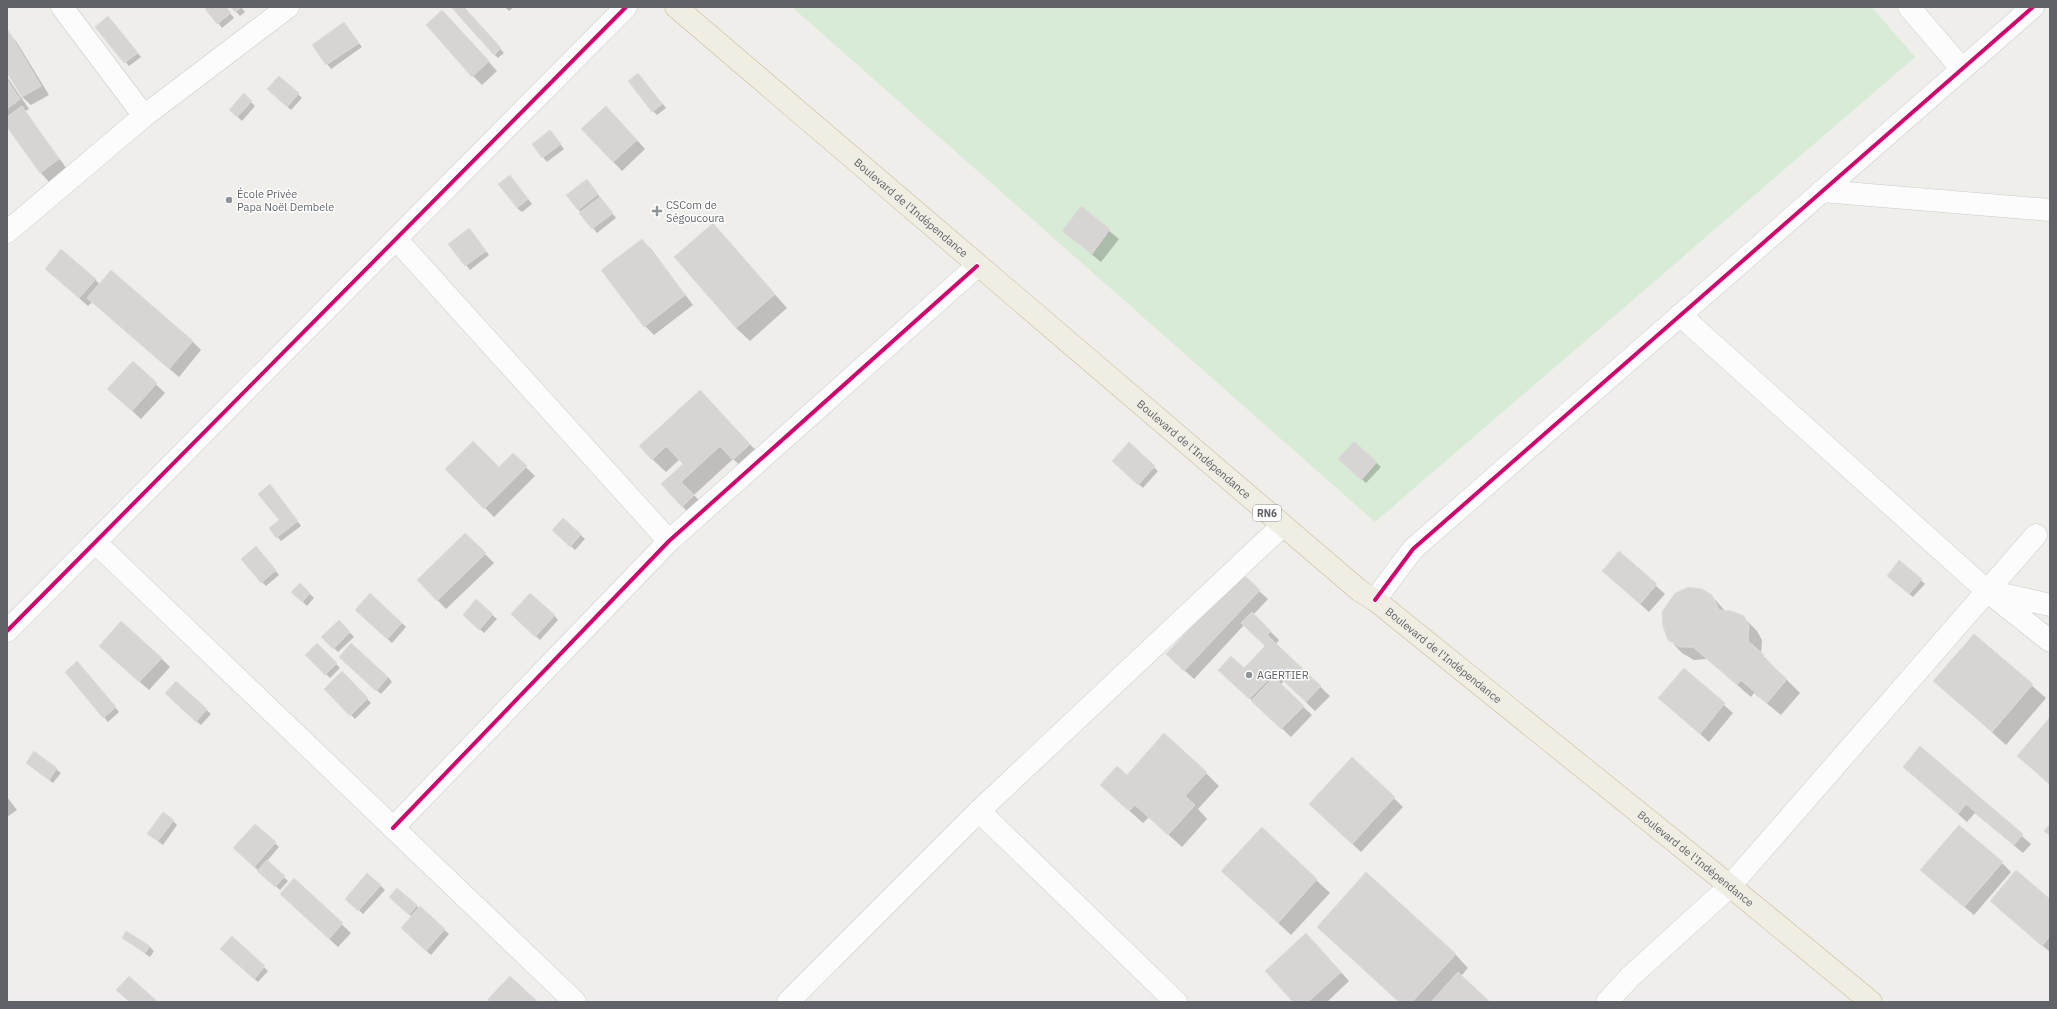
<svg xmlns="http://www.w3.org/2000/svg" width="2057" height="1009" font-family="'IBM Plex Sans',sans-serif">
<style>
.green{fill:#d8ebd6}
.shadow{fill:#0003}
.building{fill:#d6d5d3;stroke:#deddd9}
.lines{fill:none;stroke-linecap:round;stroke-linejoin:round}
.minor-casing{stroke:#cbcccc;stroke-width:23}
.highway-casing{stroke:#c8b996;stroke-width:23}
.minor{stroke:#fdfcfc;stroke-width:22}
.highway{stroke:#f0ede3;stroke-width:22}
.cycleway-casing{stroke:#fff;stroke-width:6}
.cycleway{stroke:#d6006c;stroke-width:4}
.poi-dot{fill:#919496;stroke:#fff;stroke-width:1.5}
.labels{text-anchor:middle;stroke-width:3;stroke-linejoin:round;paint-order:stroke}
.shield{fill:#fff;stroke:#8f9295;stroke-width:1}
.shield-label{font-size:10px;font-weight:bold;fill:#5f6368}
.poi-label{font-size:11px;fill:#5f6368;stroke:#fff;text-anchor:start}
.street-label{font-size:11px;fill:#5f6368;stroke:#fff}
</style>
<rect width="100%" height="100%" fill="#efeeea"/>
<path class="green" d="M792,7H1872L1915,57L1375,522Z"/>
<g class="shadow">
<path d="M209,7H225L234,18L222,28L207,9Z"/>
<path d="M232,7H241L245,12L240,16Z"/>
<path d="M463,7L504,53L498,58L494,54Z"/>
<path d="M505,7H514L509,11Z"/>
<path d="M451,20L497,71L482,85L473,76Z"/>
<path d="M113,22L141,57L129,66L97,27Z"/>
<path d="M344,24L362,47L331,69L313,45Z"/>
<path d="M7,32L16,41L49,95L31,105L22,97L7,71Z"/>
<path d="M7,77L29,109L25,111L67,169L49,182L41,173L7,126Z"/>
<path d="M642,79L666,108L657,115L653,111Z"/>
<path d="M272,93L298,94L302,98L291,110Z"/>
<path d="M244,95L255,106L242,121L230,110Z"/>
<path d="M615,116L645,149L622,171L582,129Z"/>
<path d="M554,136L564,149L547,162L533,145Z"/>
<path d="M587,180L616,218L597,233L578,209Z"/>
<path d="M514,181L532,204L522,212L517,208Z"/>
<path d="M1081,208L1119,239L1101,262L1063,231Z"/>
<path d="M713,225L787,308L750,341L736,328Z"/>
<path d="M473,233L489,255L470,270L450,244Z"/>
<path d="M642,240L651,249L693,305L654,335L645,326Z"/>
<path d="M46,269L95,279L100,285L192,341L201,350L179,377L92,302L88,306Z"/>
<path d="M133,362L165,393L141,419L118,398Z"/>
<path d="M700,391L762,457L747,472L733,459L694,495L707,509L695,520L662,484L684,464L680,459L666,472L652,459Z"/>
<path d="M1354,443L1381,467L1366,483L1344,463Z"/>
<path d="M1129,444L1158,471L1143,488L1117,465Z"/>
<path d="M513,455L535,476L494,517L446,469L499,468Z"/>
<path d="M274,490L301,526L281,541L270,528L280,520Z"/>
<path d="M563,519L585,539L575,550L558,534Z"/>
<path d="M465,534L494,563L446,609L418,580Z"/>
<path d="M260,552L279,575L266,586L262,582Z"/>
<path d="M1619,553L1665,594L1649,612L1603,571Z"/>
<path d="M1892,580H1921L1925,584L1913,597Z"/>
<path d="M300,584L314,598L307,606L293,592Z"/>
<path d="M1259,591L1268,599L1253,615L1279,640L1276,644L1330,696L1315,711L1284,681L1280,685L1312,715L1291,737L1228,678L1244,670L1266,646L1244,625L1194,679L1176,663Z"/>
<path d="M1711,595L1726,612L1743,617L1757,631L1762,640L1761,654L1800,693L1781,715L1754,693L1751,697L1707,659L1694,660L1682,653L1669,639Z"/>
<path d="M476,601L497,619L484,633L464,615Z"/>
<path d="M361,614L402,623L406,627L392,643Z"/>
<path d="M512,614L554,615L558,620L540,640Z"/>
<path d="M339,621L354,637L338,652L323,637Z"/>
<path d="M1974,635L2046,698L2006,745L1935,681Z"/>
<path d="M317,645L340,668L330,678L307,655Z"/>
<path d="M109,655L161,658L170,667L149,690Z"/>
<path d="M344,662L388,677L392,682L381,694Z"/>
<path d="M82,667L119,712L108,722L104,717Z"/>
<path d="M1684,670L1733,713L1709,742L1660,698Z"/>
<path d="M342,673L371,703L355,719L325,689Z"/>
<path d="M176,682L211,714L201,725L170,698Z"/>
<path d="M2050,719V785L2018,756Z"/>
<path d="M1920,747L2031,844L2023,853L1975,813L1967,822L1904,767Z"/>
<path d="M1352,758L1403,807L1361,852L1319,813Z"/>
<path d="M31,767L56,769L61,773L53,783Z"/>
<path d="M1206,773L1219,786L1198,809L1207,819L1182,847L1149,817L1143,823L1115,798L1127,776Z"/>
<path d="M7,797L17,810L7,817Z"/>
<path d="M173,821L177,825L163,845L153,838Z"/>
<path d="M255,825L279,847L267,861L288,881L280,890L238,852Z"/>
<path d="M1262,829L1330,893L1291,935L1236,884Z"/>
<path d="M2002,863L2011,872L1974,915L1931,879Z"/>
<path d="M368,874L385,890L363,914L347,899Z"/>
<path d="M294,880L351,933L338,947L290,903Z"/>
<path d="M397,889L449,934L431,955L406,932L412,917L394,901Z"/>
<path d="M2050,901V952L2000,910Z"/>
<path d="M1318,927L1455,954L1468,968L1461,976L1488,1002H1399Z"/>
<path d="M232,937L268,971L258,982L226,953Z"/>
<path d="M123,938L149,946L154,951L150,957Z"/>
<path d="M1315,943L1349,981L1327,1002H1295Z"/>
</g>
<g class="building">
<path d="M207,7H226L231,13L217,24L205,9Z"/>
<path d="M231,7H242L235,12Z"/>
<path d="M451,7H464L501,48L494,55Z"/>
<path d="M442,10L489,61L472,77L426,25Z"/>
<path d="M108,16L138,53L124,63L95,27Z"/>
<path d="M344,22L359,43L326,65L312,45Z"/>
<path d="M8,30L41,86L22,97L7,73Z"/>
<path d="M638,73L662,104L652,112L628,81Z"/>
<path d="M279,76L299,93L287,107L267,89Z"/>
<path d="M7,80L20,99L7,109Z"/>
<path d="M244,93L252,101L237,117L229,110Z"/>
<path d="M22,106L59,159L40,173L7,127V117Z"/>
<path d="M606,106L637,140L613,162L581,129Z"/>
<path d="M550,130L561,144L542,158L532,144Z"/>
<path d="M510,175L528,199L517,208L498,184Z"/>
<path d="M587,179L598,194L578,210L566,195Z"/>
<path d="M600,197L613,213L592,229L579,213Z"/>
<path d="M1081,206L1110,229L1092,254L1062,231Z"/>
<path d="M713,223L775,294L736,328L674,257Z"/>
<path d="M469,228L486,251L465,266L448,244Z"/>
<path d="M642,239L685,295L644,327L601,270Z"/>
<path d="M61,249L96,279L79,298L45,269Z"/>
<path d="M111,270L193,341L169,369L87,298Z"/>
<path d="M133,361L157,383L132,411L107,389Z"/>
<path d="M700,390L750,444L733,460L720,446L681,482L694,495L682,507L661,484L683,464L666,446L652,460L639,446Z"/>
<path d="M473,441L499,467L513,453L527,466L484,509L445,469Z"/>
<path d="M1354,441L1377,462L1361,480L1338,459Z"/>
<path d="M1129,442L1155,466L1138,485L1112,461Z"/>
<path d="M270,484L298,521L276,538L269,528L279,520L258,494Z"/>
<path d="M563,518L581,534L570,547L552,530Z"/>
<path d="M465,533L486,553L437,601L417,580Z"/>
<path d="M256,546L276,570L261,583L241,559Z"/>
<path d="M1619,551L1657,584L1640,604L1602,571Z"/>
<path d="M1899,560L1922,579L1909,594L1887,576Z"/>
<path d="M1242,573L1260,590L1184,671L1166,654Z"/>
<path d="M300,583L310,593L302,602L291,592Z"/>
<path d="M1689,587L1702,589L1712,595L1719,610L1731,611L1744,616L1749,626L1748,641L1764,655L1762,657L1787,679L1767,703L1741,680L1737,685L1693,647H1680L1668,640L1663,627L1662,612L1675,593Z"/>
<path d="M370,593L402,623L387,639L355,610Z"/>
<path d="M530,593L555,615L535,637L511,614Z"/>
<path d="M476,599L493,614L479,630L463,615Z"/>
<path d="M1252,612L1271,631L1267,635L1321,686L1306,702L1275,673L1249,699L1218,670L1231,656L1244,668L1265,646L1241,623Z"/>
<path d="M339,620L350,632L333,649L321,637Z"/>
<path d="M121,621L162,658L139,682L99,646Z"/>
<path d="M1974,634L2033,684L1992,732L1933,681Z"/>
<path d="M317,643L337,663L325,675L305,655Z"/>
<path d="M351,643L388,677L376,691L339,657Z"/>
<path d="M77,661L116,707L103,718L65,672Z"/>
<path d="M1684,668L1725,703L1700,734L1658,698Z"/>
<path d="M342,671L368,698L350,716L324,689Z"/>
<path d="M1274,677L1304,706L1281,729L1251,701Z"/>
<path d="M176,681L207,709L196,722L165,693Z"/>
<path d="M2050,717V784L2017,756Z"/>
<path d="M1164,733L1207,772L1185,796L1195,805L1168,835L1135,805L1129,811L1100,785L1117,766L1127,775Z"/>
<path d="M1920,746L2023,834L2014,845L1966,804L1958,814L1903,767Z"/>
<path d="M34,751L57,768L49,780L26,763Z"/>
<path d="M1352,757L1395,797L1352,844L1309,804Z"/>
<path d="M163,812L174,820L158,841L147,834Z"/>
<path d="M255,824L276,842L254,867L233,848Z"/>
<path d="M2050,824V836L2044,831Z"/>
<path d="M1959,825L2003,862L1964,907L1920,870Z"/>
<path d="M1262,827L1317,879L1278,923L1221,871Z"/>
<path d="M267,860L285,876L275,887L257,871Z"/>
<path d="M2016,870L2050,899V936L2042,946L1990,901Z"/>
<path d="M1366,872L1456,954L1412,1002H1399L1317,927Z"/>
<path d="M367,873L381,885L358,911L345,899Z"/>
<path d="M294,878L343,923L329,939L280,894Z"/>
<path d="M397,888L417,905L409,915L389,897Z"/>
<path d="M420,906L445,929L426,951L401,928Z"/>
<path d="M126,931L150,946L145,953L122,938Z"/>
<path d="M1306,933L1341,972L1308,1002H1293L1265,971Z"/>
<path d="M232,936L265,966L254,979L220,949Z"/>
<path d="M1458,972L1490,1002H1431Z"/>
<path d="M129,976L158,1002H130L116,990Z"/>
<path d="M510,976L538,1002H490L488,999Z"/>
</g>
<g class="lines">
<g class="minor-casing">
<g id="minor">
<path d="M62,7L144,116"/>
<path d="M1909,7L1962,69"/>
<path d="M1822,191L2050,210"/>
<path d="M7,232L144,116L288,7"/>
<path d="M396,239L669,541"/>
<path d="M1680,315L1987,591L2050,641"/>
<path d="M95,542L575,1002"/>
<path d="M1993,592L2050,605"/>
<path d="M1375,600L1413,549L2033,7"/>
<path d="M7,631L626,7"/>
<path d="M979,811L1176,1002"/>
<path d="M393,828L669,541L977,266"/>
<path d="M788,1002L979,811L1282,526"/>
<path d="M1607,1002L1630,977L1730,886L2036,535"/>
</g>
</g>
<g class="highway-casing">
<g id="highway">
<path id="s1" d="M676,7L1360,591L1375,600L1730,886L1871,1002"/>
</g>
</g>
<use href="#minor" class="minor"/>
<use href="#highway" class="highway"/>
<g class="cycleway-casing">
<g id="cycleway">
<path d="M1375,600L1413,549L2033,7"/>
<path d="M7,631L626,7"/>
<path d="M393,828L669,541L977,266"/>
</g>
</g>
<use href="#cycleway" class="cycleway"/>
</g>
<g class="poi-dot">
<circle cx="229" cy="200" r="4"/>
<path d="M655 205h4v4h4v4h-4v4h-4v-4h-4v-4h4z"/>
<circle cx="1249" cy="675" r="4"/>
</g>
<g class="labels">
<rect class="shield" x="1253" y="505" width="28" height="16" rx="3"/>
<g class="shield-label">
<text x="1267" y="517">RN6</text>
</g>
<g class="poi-label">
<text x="237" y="198">École Privée<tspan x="237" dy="13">Papa Noël Dembele</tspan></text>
<text x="666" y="209">CSCom de<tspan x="666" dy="13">Ségoucoura</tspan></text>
<text x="1257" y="679">AGERTIER</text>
</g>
<g class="street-label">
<text dy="4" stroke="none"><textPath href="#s1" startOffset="309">Boulevard de l'Indépendance</textPath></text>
<text dy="4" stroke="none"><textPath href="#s1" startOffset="681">Boulevard de l'Indépendance</textPath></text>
<text dy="4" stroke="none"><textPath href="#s1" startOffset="1005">Boulevard de l'Indépendance</textPath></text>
<text dy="4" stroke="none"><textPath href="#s1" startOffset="1329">Boulevard de l'Indépendance</textPath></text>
</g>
</g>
<rect width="2057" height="1009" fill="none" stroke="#5f6368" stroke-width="16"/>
</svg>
